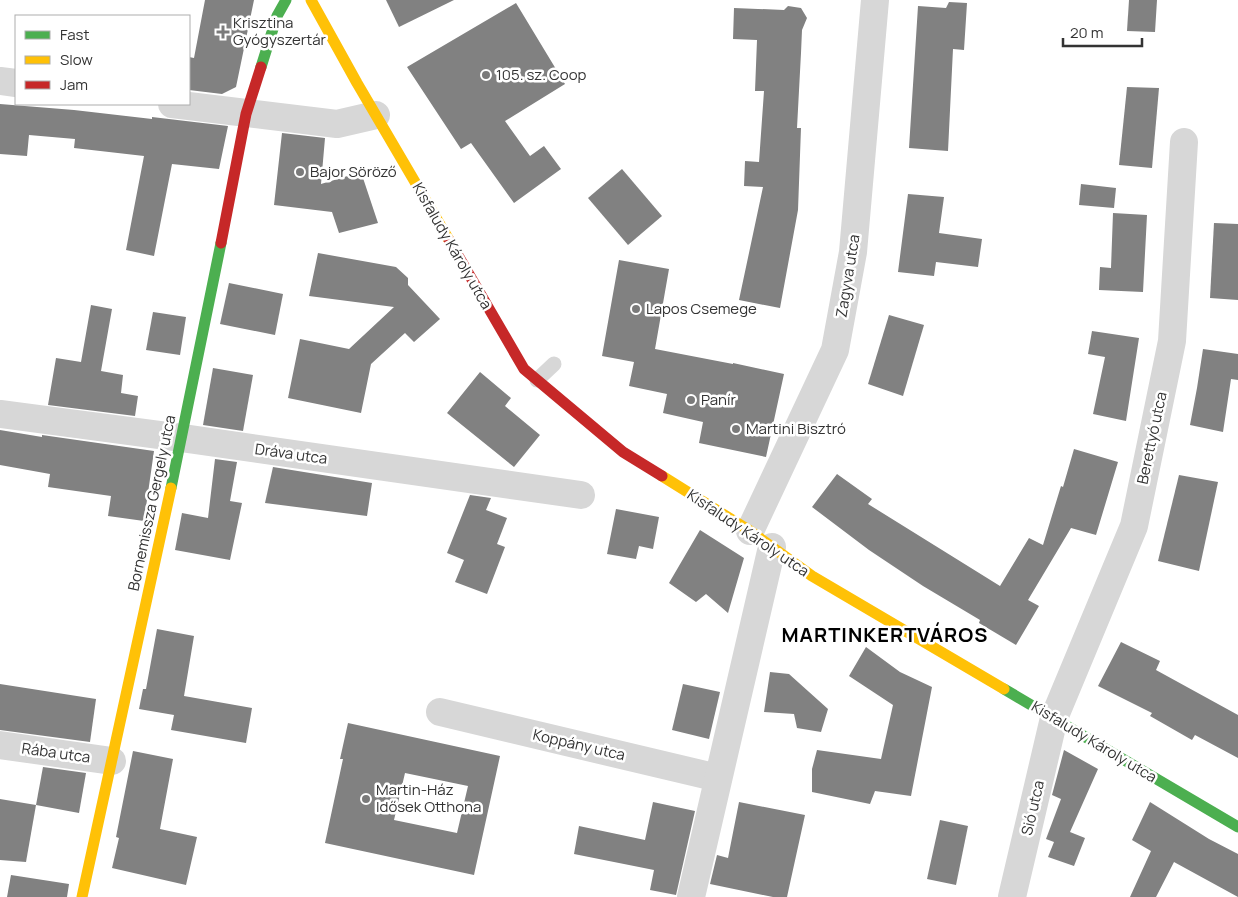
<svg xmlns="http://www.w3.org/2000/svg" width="1238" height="897" font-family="Manrope,sans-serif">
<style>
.building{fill:#818181;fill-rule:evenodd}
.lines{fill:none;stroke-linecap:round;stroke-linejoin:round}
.lane{stroke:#d7d7d7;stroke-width:15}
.street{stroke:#d7d7d7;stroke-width:28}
.fast{stroke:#4caf50;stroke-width:11}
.slow{stroke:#ffc107;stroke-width:11}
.jam{stroke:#c62828;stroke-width:11}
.poi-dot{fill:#7a7a7a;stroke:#fff;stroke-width:2}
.labels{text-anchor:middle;stroke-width:5;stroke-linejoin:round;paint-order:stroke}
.poi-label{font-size:15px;fill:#333;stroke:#fff;text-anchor:start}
.street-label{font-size:15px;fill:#333;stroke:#fff}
.district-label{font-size:20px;font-weight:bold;letter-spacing:1px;fill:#000;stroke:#fff}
</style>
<rect width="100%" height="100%" fill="#fff"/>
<g class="building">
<path d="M205,0H254L236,87L222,94L189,90V57L194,58Z"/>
<path d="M386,0H454L399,27Z"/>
<path d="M1129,0H1157L1155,32L1127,31Z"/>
<path d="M949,2L967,3L964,50L953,49L948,151L909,148L918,6L946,8Z"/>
<path d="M516,3L565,84L505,121L530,156L544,146L561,169L514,203L471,143L461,149L407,67Z"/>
<path d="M788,6L801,8L807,18L802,30L801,53L797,128H801L798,210L780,308L739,300L763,187L744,186L745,161L759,162L764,91H755L757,40L733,39L734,8L784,10Z"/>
<path d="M1127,87L1159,88L1152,168L1119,165Z"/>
<path d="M0,104L74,110L152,119V117L228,126L219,169L172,164L154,256L126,250L144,156L74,148L75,139L29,135L27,156L0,154Z"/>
<path d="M282,133L325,138L321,184L361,172L378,223L339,233L332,212L274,205Z"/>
<path d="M622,169L662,216L628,245L588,198Z"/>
<path d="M1081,184L1116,188L1114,208L1079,205Z"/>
<path d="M908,194L944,197L939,233L982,239L978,267L936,262L934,276L898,272Z"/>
<path d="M1113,213L1147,215L1143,292L1099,290L1100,267L1111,268Z"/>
<path d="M1214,223L1238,224V300L1210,298Z"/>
<path d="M318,253L396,267L408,278V285L440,319L414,342L405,333L371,364L361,413L288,398L300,339L349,349L394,307L309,296Z"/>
<path d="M619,260L669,269L655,349L733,364V363L784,374L766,457L699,443L703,422L663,413L667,394L629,386L634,362L602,356Z"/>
<path d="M229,283L283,294L275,335L220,324Z"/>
<path d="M91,305L112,309L101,371L123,375L121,393L138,396L135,416L48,405L56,358L81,362Z"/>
<path d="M153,312L186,317L180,355L146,350Z"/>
<path d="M889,315L924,325L903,396L868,384Z"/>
<path d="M1092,331L1139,338L1126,421L1093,414L1105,357L1088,354Z"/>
<path d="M1203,349L1238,354V380L1231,379L1223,432L1190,425L1197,388Z"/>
<path d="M213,368L253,375L243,431L203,425Z"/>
<path d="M480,372L511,398L505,406L540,435L514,467L447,413Z"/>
<path d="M0,430L42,437V435L154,451L144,521L108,516L111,496L48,487L50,474L0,465Z"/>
<path d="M1074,449L1118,462L1096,535L1071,528L1028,600L1039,606L1016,645L979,623L980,620L923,586L869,550L812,507L837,474L872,499L868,504L1000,586L1029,538L1043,545L1061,486L1063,487Z"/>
<path d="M215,459L237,462L230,501L242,503L230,560L175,550L182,513L208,518Z"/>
<path d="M273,467L372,483L367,516L265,503Z"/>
<path d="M1179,475L1218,482L1199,571L1158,561Z"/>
<path d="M470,495L491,498L486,510L507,518L497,544L505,547L487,594L455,582L464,560L447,553Z"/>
<path d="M616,509L659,517L653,549L639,546L636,559L607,554Z"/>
<path d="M700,530L744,558L728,613L706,594L696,602L669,583Z"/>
<path d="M157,629L194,636L184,696L252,708L246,743L171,730L174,715L139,709L143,689H146Z"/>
<path d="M1121,642L1160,661L1156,670L1238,715V758L1195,735L1192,740L1150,716L1152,713L1098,686Z"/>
<path d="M866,647L900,672L932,687L911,796L875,791L870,804L812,792V769L817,750L881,759L893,705L849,676Z"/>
<path d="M770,672L789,674L828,709L821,732L797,728L794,714L764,712Z"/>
<path d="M0,684L96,699L90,742L0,730Z"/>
<path d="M683,684L720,692L709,739L672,730Z"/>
<path d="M348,723L500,756L474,875L325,843L343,759H340ZM405,773L468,786L457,833L394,820Z"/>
<path d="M1064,750L1098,769L1070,832L1085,838L1074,866L1048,857L1054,842L1046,839L1061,799L1052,795Z"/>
<path d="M133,751L173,759L160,829L197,837L186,885L112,868L119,838L116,837Z"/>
<path d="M43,767L86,773L79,813L36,805Z"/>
<path d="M0,799L36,805L26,862L0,860Z"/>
<path d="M653,802L695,811L676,895L650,890L654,870L574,854L579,826L645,840Z"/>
<path d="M739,802L805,815L787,897H773L710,884L717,855L728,858Z"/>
<path d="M1150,802L1209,839L1238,854V897L1174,862L1156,897H1130L1151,851L1132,840Z"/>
<path d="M940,820L968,826L956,885L927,879Z"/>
<path d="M11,875L69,884L67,897H7Z"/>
</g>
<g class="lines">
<path class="lane" d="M537,380L554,364"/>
<g class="street">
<path d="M0,81L16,83"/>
<path d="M172,104L337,124L376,115"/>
<path d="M0,414L182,438L581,495"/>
<path d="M750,531L835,350L853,252L875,0"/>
<path d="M440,712L718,778"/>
<path d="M0,745L112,761"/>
<path d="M691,897L772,547"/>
<path d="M1012,897L1054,718L1134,526L1172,341L1184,142"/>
</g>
<g class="fast">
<path d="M261,67L277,16L286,0"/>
<path d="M171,488L221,243"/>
<path d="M1004,689L1238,827"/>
</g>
<g class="slow">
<path d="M311,0L357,83L449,240"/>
<path d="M662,476L750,531L812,576L1004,689"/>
<path d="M82,897L171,488"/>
</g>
<g class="jam">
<path d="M449,240L524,369L623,452L662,476"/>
<path d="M221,243L246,114L261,67"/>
</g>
</g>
<g class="poi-dot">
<path d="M220.5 24.5h5v5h5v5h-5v5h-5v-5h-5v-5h5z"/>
<circle cx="486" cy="75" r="5"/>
<circle cx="300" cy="172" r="5"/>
<circle cx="636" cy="309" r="5"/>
<circle cx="691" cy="400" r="5"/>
<circle cx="736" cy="429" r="5"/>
<circle cx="366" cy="799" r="5"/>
</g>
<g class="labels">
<g class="poi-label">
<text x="233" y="28">Krisztina<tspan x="233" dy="17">Gyógyszertár</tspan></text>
<text x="496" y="80">105. sz. Coop</text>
<text x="310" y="177">Bajor Söröző</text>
<text x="646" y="314">Lapos Csemege</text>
<text x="701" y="405">Panír</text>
<text x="746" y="434">Martini Bisztró</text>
<text x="376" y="795">Martin-Ház<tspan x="376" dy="17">Idősek Otthona</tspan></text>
</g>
<g class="street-label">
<text transform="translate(452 246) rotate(60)" y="5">Kisfaludy Károly utca</text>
<text transform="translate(848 276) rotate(-81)" y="5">Zagyva utca</text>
<text transform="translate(1152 438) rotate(-78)" y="5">Berettyó utca</text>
<text transform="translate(291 454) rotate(8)" y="5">Dráva utca</text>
<text transform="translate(152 503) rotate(-78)" y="5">Bornemissza Gergely utca</text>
<text transform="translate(748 533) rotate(34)" y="5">Kisfaludy Károly utca</text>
<text transform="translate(1094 742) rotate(31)" y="5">Kisfaludy Károly utca</text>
<text transform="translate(579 745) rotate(13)" y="5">Koppány utca</text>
<text transform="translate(56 753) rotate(8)" y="5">Rába utca</text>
<text transform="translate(1033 808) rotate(-77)" y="5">Sió utca</text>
</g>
<g class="district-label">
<text x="885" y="642">MARTINKERTVÁROS</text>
</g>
</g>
<rect x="15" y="15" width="175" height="90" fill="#ffffff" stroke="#adadad"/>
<rect x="25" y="31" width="25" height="8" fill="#4caf50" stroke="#adadad"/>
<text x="60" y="40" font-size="15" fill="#333333">Fast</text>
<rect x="25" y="56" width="25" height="8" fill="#ffc107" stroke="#adadad"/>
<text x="60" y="65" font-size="15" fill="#333333">Slow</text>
<rect x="25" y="81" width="25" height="8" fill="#c62828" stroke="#adadad"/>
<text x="60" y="90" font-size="15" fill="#333333">Jam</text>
<path d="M1063 38v8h79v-8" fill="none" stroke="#333333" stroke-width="2.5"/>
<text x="1070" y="38" font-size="15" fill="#333333" stroke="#ffffff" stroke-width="4" paint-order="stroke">20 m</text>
</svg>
